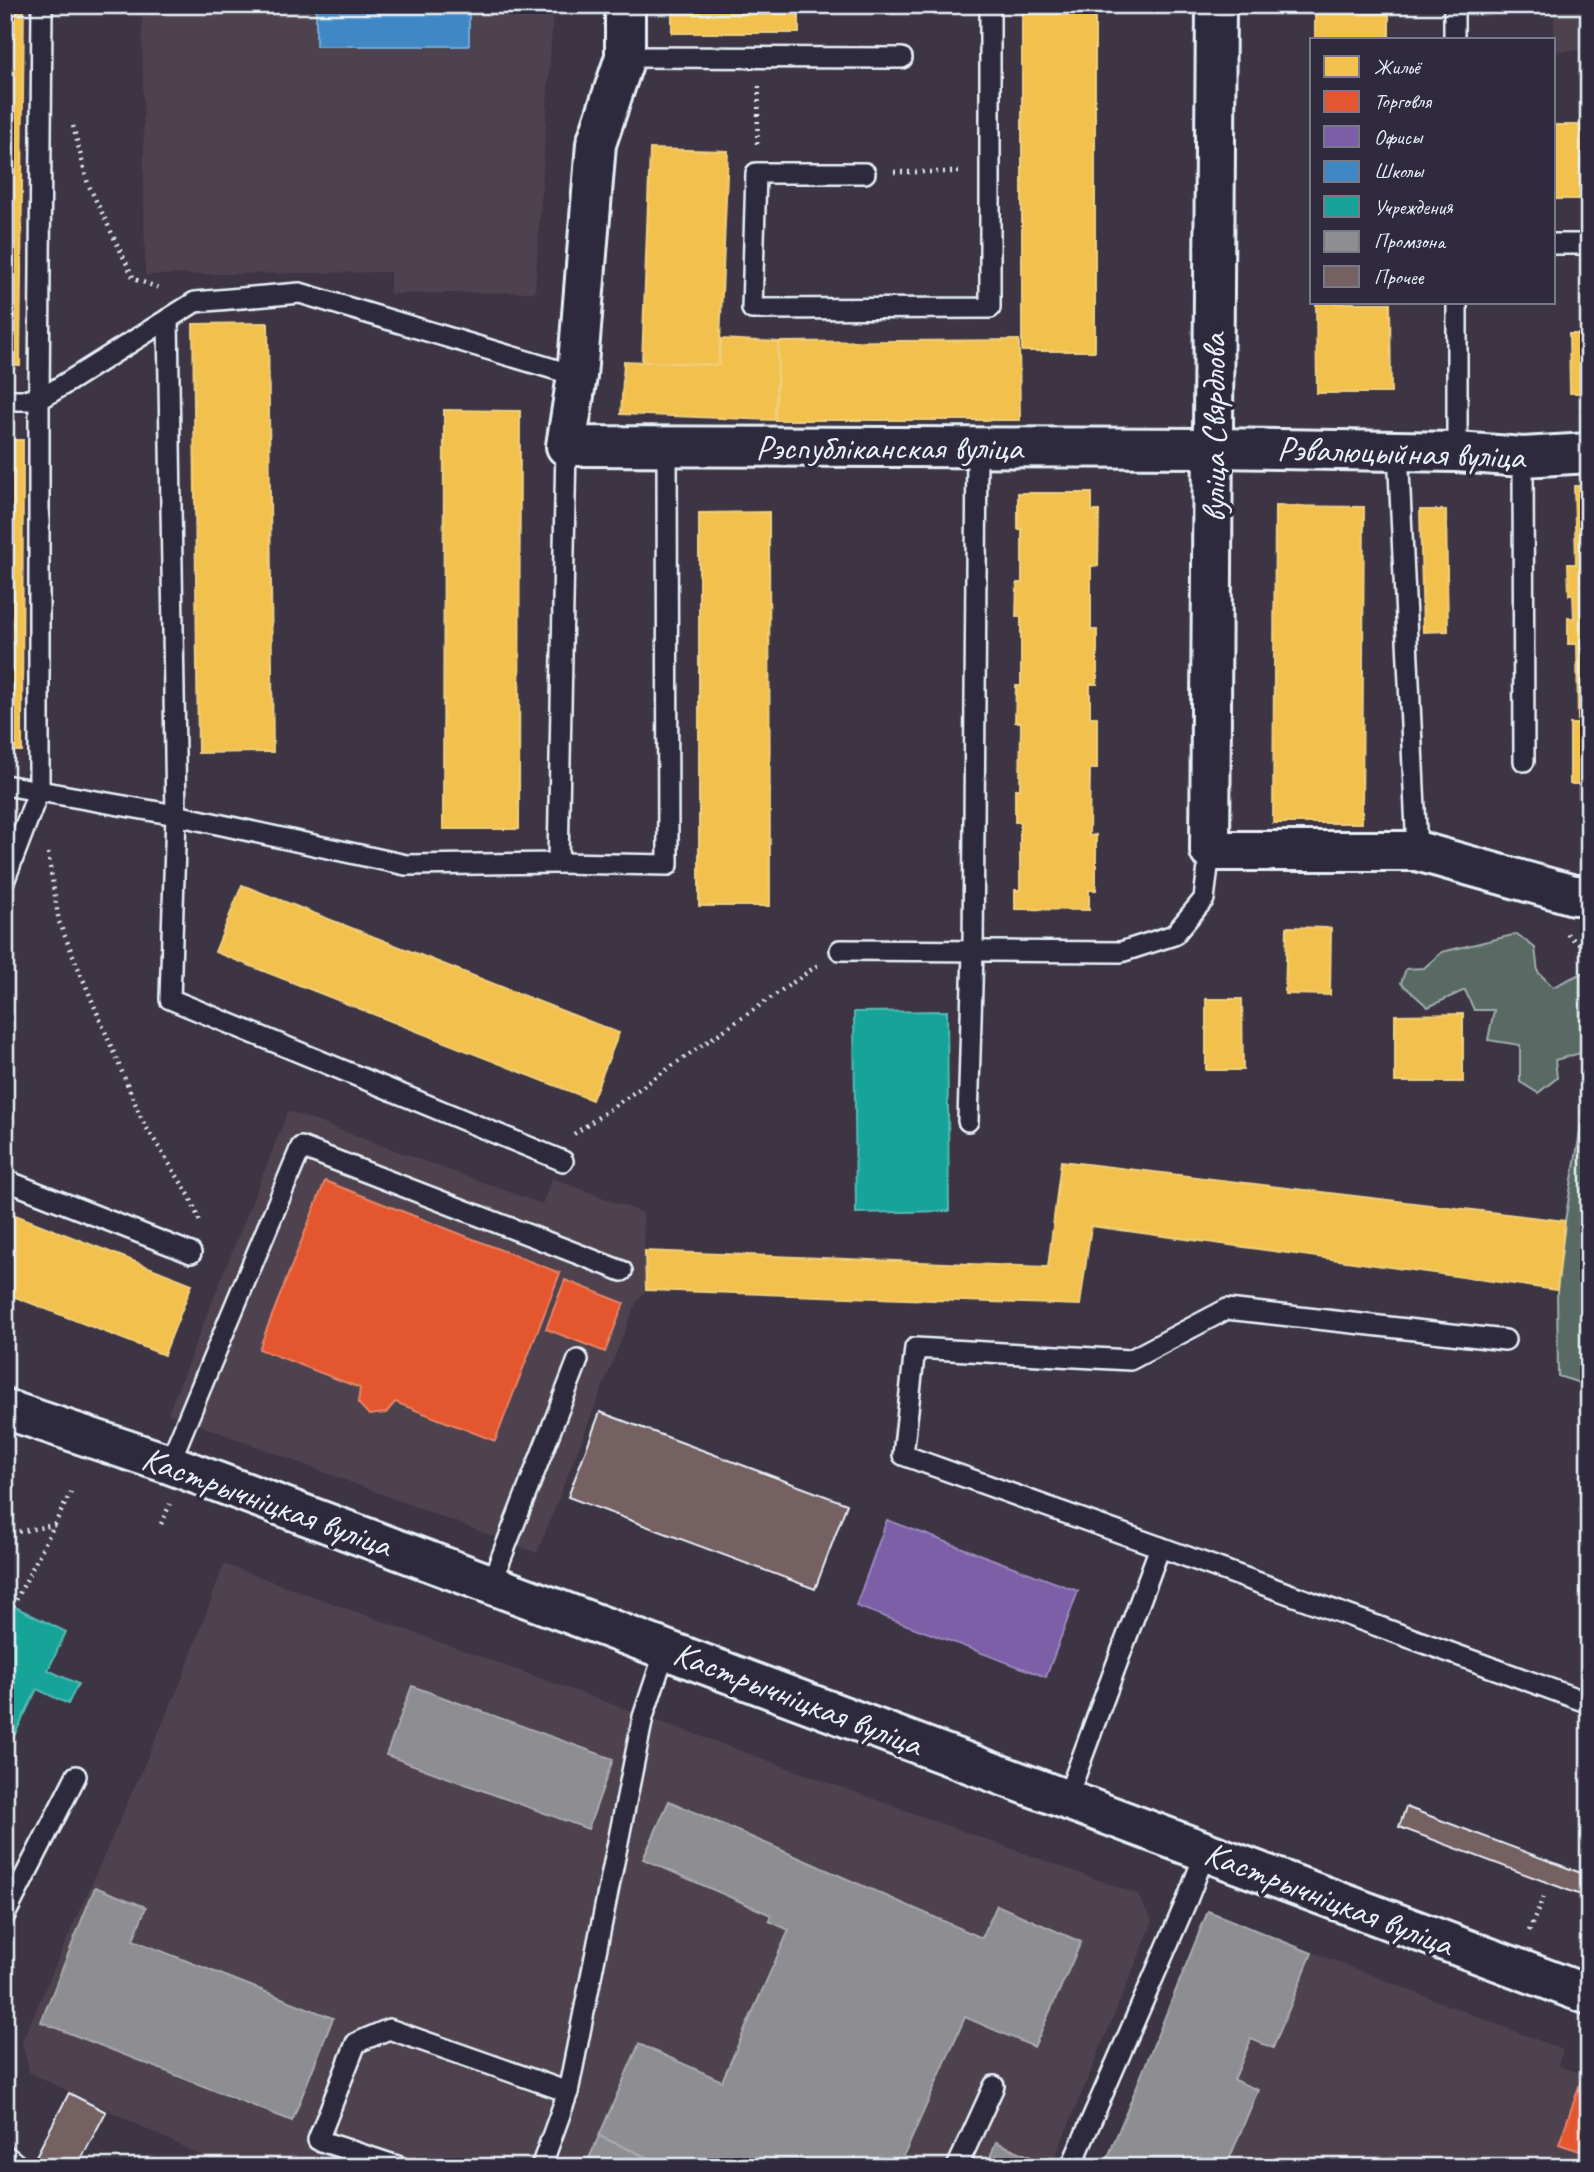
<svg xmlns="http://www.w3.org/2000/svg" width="1594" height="2172" font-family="Caveat,sans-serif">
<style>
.built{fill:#4e424d}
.green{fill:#586a63;stroke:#a0aeae;stroke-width:2}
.homes{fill:#f2c14e;stroke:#efcf81;stroke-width:2}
.shops{fill:#e4572e;stroke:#e5856b;stroke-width:2}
.offices{fill:#7b5ea7;stroke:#9c8abf;stroke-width:2}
.schools{fill:#3f88c5;stroke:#72a8d4;stroke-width:2}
.public{fill:#17a398;stroke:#56bab5;stroke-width:2}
.industry{fill:#8d8d92;stroke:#a8abb1;stroke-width:2}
.building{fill:#756162;stroke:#e8f1f8;stroke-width:2}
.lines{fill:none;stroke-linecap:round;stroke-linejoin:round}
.service-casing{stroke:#e8f1f8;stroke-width:24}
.minor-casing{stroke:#e8f1f8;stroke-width:44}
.path{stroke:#e8f1f8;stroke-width:4.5;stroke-dasharray:2 5;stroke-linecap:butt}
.service{stroke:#2f2a3d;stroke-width:19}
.minor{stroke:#2f2a3d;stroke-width:38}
.labels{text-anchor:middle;stroke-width:7;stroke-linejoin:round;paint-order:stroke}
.street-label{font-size:35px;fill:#e8f1f8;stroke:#2f2a3d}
</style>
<rect width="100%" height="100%" fill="#3d3544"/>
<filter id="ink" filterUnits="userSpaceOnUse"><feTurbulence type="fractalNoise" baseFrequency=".0143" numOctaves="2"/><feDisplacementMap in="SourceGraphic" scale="14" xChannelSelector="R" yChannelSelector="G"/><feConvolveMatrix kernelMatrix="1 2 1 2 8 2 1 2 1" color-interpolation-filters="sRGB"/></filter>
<g filter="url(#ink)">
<g class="built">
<path d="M142,5H559L553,12L535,292L390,294V272L145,275Z"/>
<path d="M1554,5H1589V50L1554,51Z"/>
<path d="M288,1111L542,1204L552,1178L643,1213L646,1290L636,1303L537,1553L168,1413Z"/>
<path d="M224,1564L1137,1894L1153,1922L1051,2167H225L29,2072L22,2041L183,1677Z"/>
<path d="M1208,1911L1563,2050L1558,2066L1583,2074L1586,2067L1589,2068V2167H1104Z"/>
</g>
<g class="green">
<path d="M1517,934L1535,948L1538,972L1553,987L1584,972L1589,976V1057L1584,1052L1555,1060L1557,1078L1538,1093L1520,1082V1045L1488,1040L1494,1010H1474L1465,990L1428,1007L1401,983L1406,969L1424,968L1442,952Z"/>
<path d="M1589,1079V1386L1558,1376L1557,1290L1565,1221Z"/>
</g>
<g class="homes">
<path d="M5,5H24L20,365H5Z"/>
<rect x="672" y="5" width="127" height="28"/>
<rect x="1022" y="5" width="73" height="346"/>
<rect x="1315" y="5" width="74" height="35"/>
<rect x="1554" y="125" width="35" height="74"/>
<path d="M650,149L728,151L719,365L642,362Z"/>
<path d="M1316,303H1390L1391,393H1317Z"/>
<path d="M268,323L273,752L198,753L193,324Z"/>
<path d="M1569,334H1589V393H1570Z"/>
<path d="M721,339L779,342L775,420L621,414L624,361L719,365Z"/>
<path d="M1019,340L1020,420H775L779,342Z"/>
<path d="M444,410L520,411L519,829H443Z"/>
<path d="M5,440H23L22,751H5Z"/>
<path d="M1574,486H1589V840L1580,841L1579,784H1570V724H1578L1577,644H1568V618H1574L1573,595H1569L1568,564H1576Z"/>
<path d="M1018,493H1092V511H1099L1098,566H1091V630H1097V684H1090V717H1097V769H1090L1089,836L1096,835V890H1089V910L1015,909V890H1020V822H1015V789H1020L1021,722H1015L1016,686H1021V617H1016L1017,583H1022V529H1018Z"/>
<path d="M1275,506L1364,507L1362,823H1273Z"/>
<path d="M1420,510H1446L1448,631L1423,632Z"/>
<path d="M769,512L770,906H699V513Z"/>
<path d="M242,885L619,1033L592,1100L215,952Z"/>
<path d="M1287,927L1331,928L1330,995L1285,994Z"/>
<path d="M1206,999H1242L1243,1070H1206Z"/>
<path d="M1463,1014V1082H1395V1015Z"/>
<path d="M1061,1161L1565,1221L1557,1290L1091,1226L1080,1305L646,1290L645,1251L1048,1267Z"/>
<path d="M5,1211L192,1284L164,1355L5,1293Z"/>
</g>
<g class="shops">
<path d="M325,1181L560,1273L495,1441L395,1402L386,1413L369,1415L358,1403L360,1388L259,1349Z"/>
<path d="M565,1280L624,1303L605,1352L546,1329Z"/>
<path d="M1586,2067L1589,2068V2154L1559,2144Z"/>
</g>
<path class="offices" d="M887,1520L1078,1591L1046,1677L856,1606Z"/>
<rect class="schools" x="316" y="5" width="153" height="41"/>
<g class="public">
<path d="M947,1011L949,1211L856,1213L854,1012Z"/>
<path d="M5,1602L66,1632L48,1670L78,1684L68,1704L37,1689L5,1754Z"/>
</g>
<g class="industry">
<path d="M412,1686L613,1759L588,1829L386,1755Z"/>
<path d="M669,1801L982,1938L997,1905L1081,1942L1034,2047L965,2017L899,2167H669L599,2136L639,2044L722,2081L789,1930L769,1921L771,1915L643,1859Z"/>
<path d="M95,1887L146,1907L133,1940L333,2018L292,2121L41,2022Z"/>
<path d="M1208,1911L1312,1953L1273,2048L1251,2039L1234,2080L1258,2090L1226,2167H1104Z"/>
<path d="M599,2136L669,2167H585Z"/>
<path d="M996,2142L1031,2157L1027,2167H986Z"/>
</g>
<g class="building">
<path d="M600,1412L847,1504L815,1589L568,1497Z"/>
<path d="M1406,1807L1589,1876V1898L1399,1827Z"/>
<path d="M69,2093L106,2112L77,2167H57L36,2156Z"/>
</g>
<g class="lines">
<g class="service-casing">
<g id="service">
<path d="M1454,5V40"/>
<path d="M625,57L902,58"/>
<path d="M865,173H756L752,309L990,308V5"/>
<path d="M1554,244H1589"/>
<path d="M1457,303V452"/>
<path d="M168,319L176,815L170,999L563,1161"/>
<path d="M5,400H39L195,302L300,293L577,376"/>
<path d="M1398,450L1417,851"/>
<path d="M1523,457L1524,761"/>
<path d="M5,785L176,815L406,865L558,863L566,446"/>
<path d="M558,863L668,865L667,446"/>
<path d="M5,879L39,790V400L42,5"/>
<path d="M840,950L1121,952L1174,935L1204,899L1210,851"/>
<path d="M968,1121L973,951L977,447"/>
<path d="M5,1180L191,1253"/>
<path d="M169,1464L301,1147L622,1271"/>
<path d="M1160,1547L1589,1703"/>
<path d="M491,1584L578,1360"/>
<path d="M1067,1798L1160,1547L903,1455L915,1348L1130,1360L1227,1309L1505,1340"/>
<path d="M5,1915L76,1776"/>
<path d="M5,2155L20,2167"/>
<path d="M400,2167L318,2140L356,2043L389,2029L568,2092"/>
<path d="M541,2167L568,2092L643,1717L666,1648"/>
<path d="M957,2167L994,2086"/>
<path d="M1071,2167L1187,1900L1206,1851"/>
</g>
</g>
<g class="minor-casing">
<g id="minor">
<path d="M625,5V57L596,144L577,376L566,446L1212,448L1457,452L1523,457L1589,453"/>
<path d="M1216,5L1210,851H1417L1574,895H1589"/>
<path d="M5,1409L169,1464L1589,1995"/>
</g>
</g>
<g class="path">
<path d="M73,126L88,184L134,279L162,289"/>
<path d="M757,144L759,86"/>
<path d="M894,172H962"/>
<path d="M48,853L59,922L143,1122L189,1195L201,1224"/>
<path d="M1567,934L1589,952"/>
<path d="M574,1134L818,965"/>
<path d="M161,1524L170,1504"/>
<path d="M5,1534L55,1525"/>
<path d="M13,1606L72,1490"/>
<path d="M1529,1931L1544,1896"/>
</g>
<use href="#service" class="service"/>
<use href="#minor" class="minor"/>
</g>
</g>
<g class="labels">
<g class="street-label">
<text transform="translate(1213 428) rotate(-90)" y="12">вуліца Свярдлова</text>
<text x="889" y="459">Рэспубліканская вуліца</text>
<text transform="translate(1401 452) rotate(2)" y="12">Рэвалюцыйная вуліца</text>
<text transform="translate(267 1501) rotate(20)" y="12">Кастрычніцкая вуліца</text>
<text transform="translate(798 1698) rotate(21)" y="12">Кастрычніцкая вуліца</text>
<text transform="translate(1329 1898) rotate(21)" y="12">Кастрычніцкая вуліца</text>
</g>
</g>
<rect width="1594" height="2172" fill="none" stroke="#2f2a3d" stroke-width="28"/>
<rect x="14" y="14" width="1566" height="2144" fill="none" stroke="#e8f1f8" stroke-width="2.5" filter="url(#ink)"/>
<rect x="1310" y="38" width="245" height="266" fill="#2f2a3d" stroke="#797a88" stroke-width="2"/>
<rect x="1324" y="56" width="35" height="21" fill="#f2c14e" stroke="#797a88" stroke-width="2"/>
<text x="1374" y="74" font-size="21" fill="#e8f1f8">Жильё</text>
<rect x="1324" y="91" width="35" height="21" fill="#e4572e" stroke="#797a88" stroke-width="2"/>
<text x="1374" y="108" font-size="21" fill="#e8f1f8">Торговля</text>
<rect x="1324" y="126" width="35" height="21" fill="#7b5ea7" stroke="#797a88" stroke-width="2"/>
<text x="1374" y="144" font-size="21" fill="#e8f1f8">Офисы</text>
<rect x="1324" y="161" width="35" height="21" fill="#3f88c5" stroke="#797a88" stroke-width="2"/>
<text x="1374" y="178" font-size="21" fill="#e8f1f8">Школы</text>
<rect x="1324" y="196" width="35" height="21" fill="#17a398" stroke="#797a88" stroke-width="2"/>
<text x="1374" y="214" font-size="21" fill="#e8f1f8">Учреждения</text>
<rect x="1324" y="231" width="35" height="21" fill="#8d8d92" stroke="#797a88" stroke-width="2"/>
<text x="1374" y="248" font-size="21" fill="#e8f1f8">Промзона</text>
<rect x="1324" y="266" width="35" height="21" fill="#756162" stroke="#797a88" stroke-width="2"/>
<text x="1374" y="284" font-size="21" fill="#e8f1f8">Прочее</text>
</svg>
